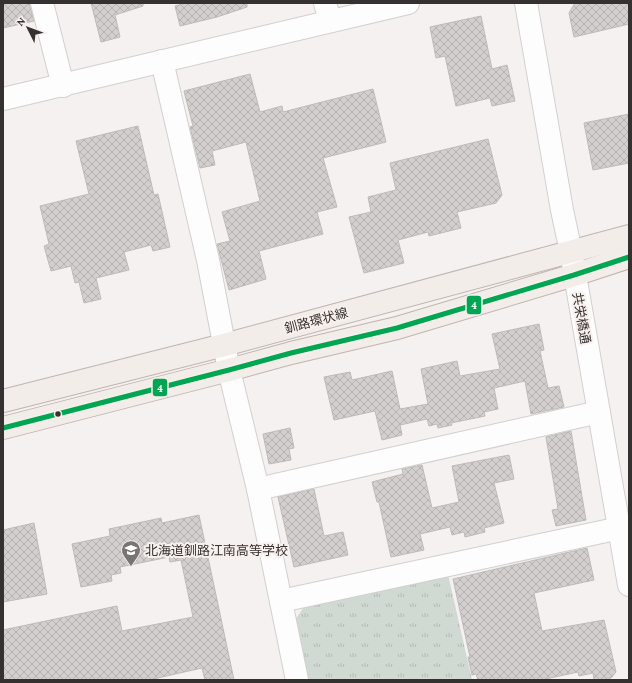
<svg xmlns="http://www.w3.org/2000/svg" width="632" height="683" font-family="'Crimson Pro','Noto Sans JP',serif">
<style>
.park{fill:url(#park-tufts)}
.building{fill:url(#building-cross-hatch);stroke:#bdbab9}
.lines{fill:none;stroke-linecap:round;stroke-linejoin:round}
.minor-casing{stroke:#d2cfce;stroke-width:24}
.major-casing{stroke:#c0b4af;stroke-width:24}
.minor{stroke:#fefdfd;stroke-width:22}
.major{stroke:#f2ede9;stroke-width:22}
.bus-1-casing{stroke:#f8f0ed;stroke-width:8}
.bus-1{stroke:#00a651;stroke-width:5}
.bus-dot{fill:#343130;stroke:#f8f0ed;stroke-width:1.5}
.labels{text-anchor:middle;stroke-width:4;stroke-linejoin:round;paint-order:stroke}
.street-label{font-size:13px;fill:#343130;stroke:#f8f0ed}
.poi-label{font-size:13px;fill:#343130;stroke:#f8f0ed;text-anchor:start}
.line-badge{stroke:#f8f0ed;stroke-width:1.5}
.badge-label{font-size:11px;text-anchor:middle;font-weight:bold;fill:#fff}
</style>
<defs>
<pattern id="park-tufts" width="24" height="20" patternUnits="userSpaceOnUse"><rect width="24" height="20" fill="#d0d9d2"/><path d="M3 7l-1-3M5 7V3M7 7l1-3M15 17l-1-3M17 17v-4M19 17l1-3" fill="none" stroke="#b3bbb5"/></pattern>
<pattern id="building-cross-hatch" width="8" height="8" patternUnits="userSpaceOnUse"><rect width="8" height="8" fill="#d2cfce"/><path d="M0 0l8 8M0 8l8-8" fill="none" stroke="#b5b2b1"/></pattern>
</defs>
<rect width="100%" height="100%" fill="#f5f1f0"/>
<path class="park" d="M448,574L472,680H308L295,620L306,604Z"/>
<g class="building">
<path d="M3,3H29L34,21L3,28Z"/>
<path d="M91,3H143V6L115,15L120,37L101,42Z"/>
<path d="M186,3H247V7L217,17L180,26L175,6Z"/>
<path d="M575,3H629V24L574,37L569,13Z"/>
<path d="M481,16L492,69L507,65L515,101L492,106L490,98L456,106L445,56L436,58L430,27Z"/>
<path d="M250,74L260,112L282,106L283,112L373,89L386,142L323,158L337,207L317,212L323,234L259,251L266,279L229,290L217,244L230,241L222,212L260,201L246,142L212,151L215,165L200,168L190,127L193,126L184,91Z"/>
<path d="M629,114V163L593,170L584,123Z"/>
<path d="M138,126L154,195L158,194L170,247L153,251L151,245L124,252L129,270L96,278L101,299L84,303L79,282L75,283L71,266L51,271L44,246L49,244L40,206L89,194L76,141Z"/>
<path d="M488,139L502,195L496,203L457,212L461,228L429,236L428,232L398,240L404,263L364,273L349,217L371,212L368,197L396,190L390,163Z"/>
<path d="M539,324L544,350L540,351L548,388L559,386L564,407L531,414L525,381L494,388L498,409L484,412L485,416L451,423L452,425L438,428L437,424L429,426L427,419L400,425L402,435L382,440L375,411L334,420L324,377L350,372L352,380L392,371L400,409L428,404L421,369L457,361L460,376L500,369L492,334Z"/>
<path d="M290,428L294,448L289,449L291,460L269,464L263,434Z"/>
<path d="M571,431L586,520L556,526L552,510L558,509L546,437Z"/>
<path d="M509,455L514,479L494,483L504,523L484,528L485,532L465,537L464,532L452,535L450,527L420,534L424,550L391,557L379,502H377L372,482L403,474L402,469L422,465L432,508L459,502L452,466Z"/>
<path d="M314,489L324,536L343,532L348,555L294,567L278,497Z"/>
<path d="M199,515L234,680H205L202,668L149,680H3V630L117,606L122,631L193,617L181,560L170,562L169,557L120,567L121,573L111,575L112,581L81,587L72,544L110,536L109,529L161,518L162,523Z"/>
<path d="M34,523L47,594L3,602V530Z"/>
<path d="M587,548L594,580L534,593L542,631L604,620L616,672L611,678L602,680H594L593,673L579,676L578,672L541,680H478L476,674L472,675L468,657H470L453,579Z"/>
</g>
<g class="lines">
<g class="minor-casing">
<g id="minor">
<path d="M42,3L63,86"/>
<path d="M325,3L330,21"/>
<path d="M526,3L562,210L571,252L629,585"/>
<path d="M162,61L208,260L229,370L258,489L297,680"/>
<path d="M3,99L408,3"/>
<path d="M258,489L599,412"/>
<path d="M281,601L620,528"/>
</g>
</g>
<g class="major-casing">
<g id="major">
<path d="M3,401L224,345L629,236"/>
<path d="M3,428L229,370L291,353L397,328L574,275L629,257"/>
</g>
</g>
<use href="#minor" class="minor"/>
<use href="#major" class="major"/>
<g class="bus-1-casing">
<path id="bus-1" d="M3,428L229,370L291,353L397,328L574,275L629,257"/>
</g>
<use href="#bus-1" class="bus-1"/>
</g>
<defs>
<g id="school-pin" transform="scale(1)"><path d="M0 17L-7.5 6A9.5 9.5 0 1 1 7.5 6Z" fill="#787473" stroke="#f8f0ed"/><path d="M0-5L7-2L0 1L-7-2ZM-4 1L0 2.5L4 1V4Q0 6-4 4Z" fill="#fff"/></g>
</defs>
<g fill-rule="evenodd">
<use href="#school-pin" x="131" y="550"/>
</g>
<circle class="bus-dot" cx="58" cy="414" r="3.5"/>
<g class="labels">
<g class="street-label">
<text transform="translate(582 318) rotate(80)" y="5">共栄橋通</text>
<text transform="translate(316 320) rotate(-15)" y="5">釧路環状線</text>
</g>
<g class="poi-label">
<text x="145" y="555">北海道釧路江南高等学校</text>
</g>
</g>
<g class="line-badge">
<rect x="466" y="295" width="16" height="20" rx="4" fill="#00a651"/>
<rect x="152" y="378" width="16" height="19" rx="4" fill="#00a651"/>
</g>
<g class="badge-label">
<text x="474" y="309">4</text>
<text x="160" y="392">4</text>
</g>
<rect width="632" height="683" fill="none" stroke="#343130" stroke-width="8"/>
<g transform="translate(28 28) rotate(312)" stroke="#f8f0ed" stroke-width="3" paint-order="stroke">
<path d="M0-3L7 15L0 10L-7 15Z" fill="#343130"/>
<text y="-6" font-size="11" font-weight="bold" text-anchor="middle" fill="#343130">N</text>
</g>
</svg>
